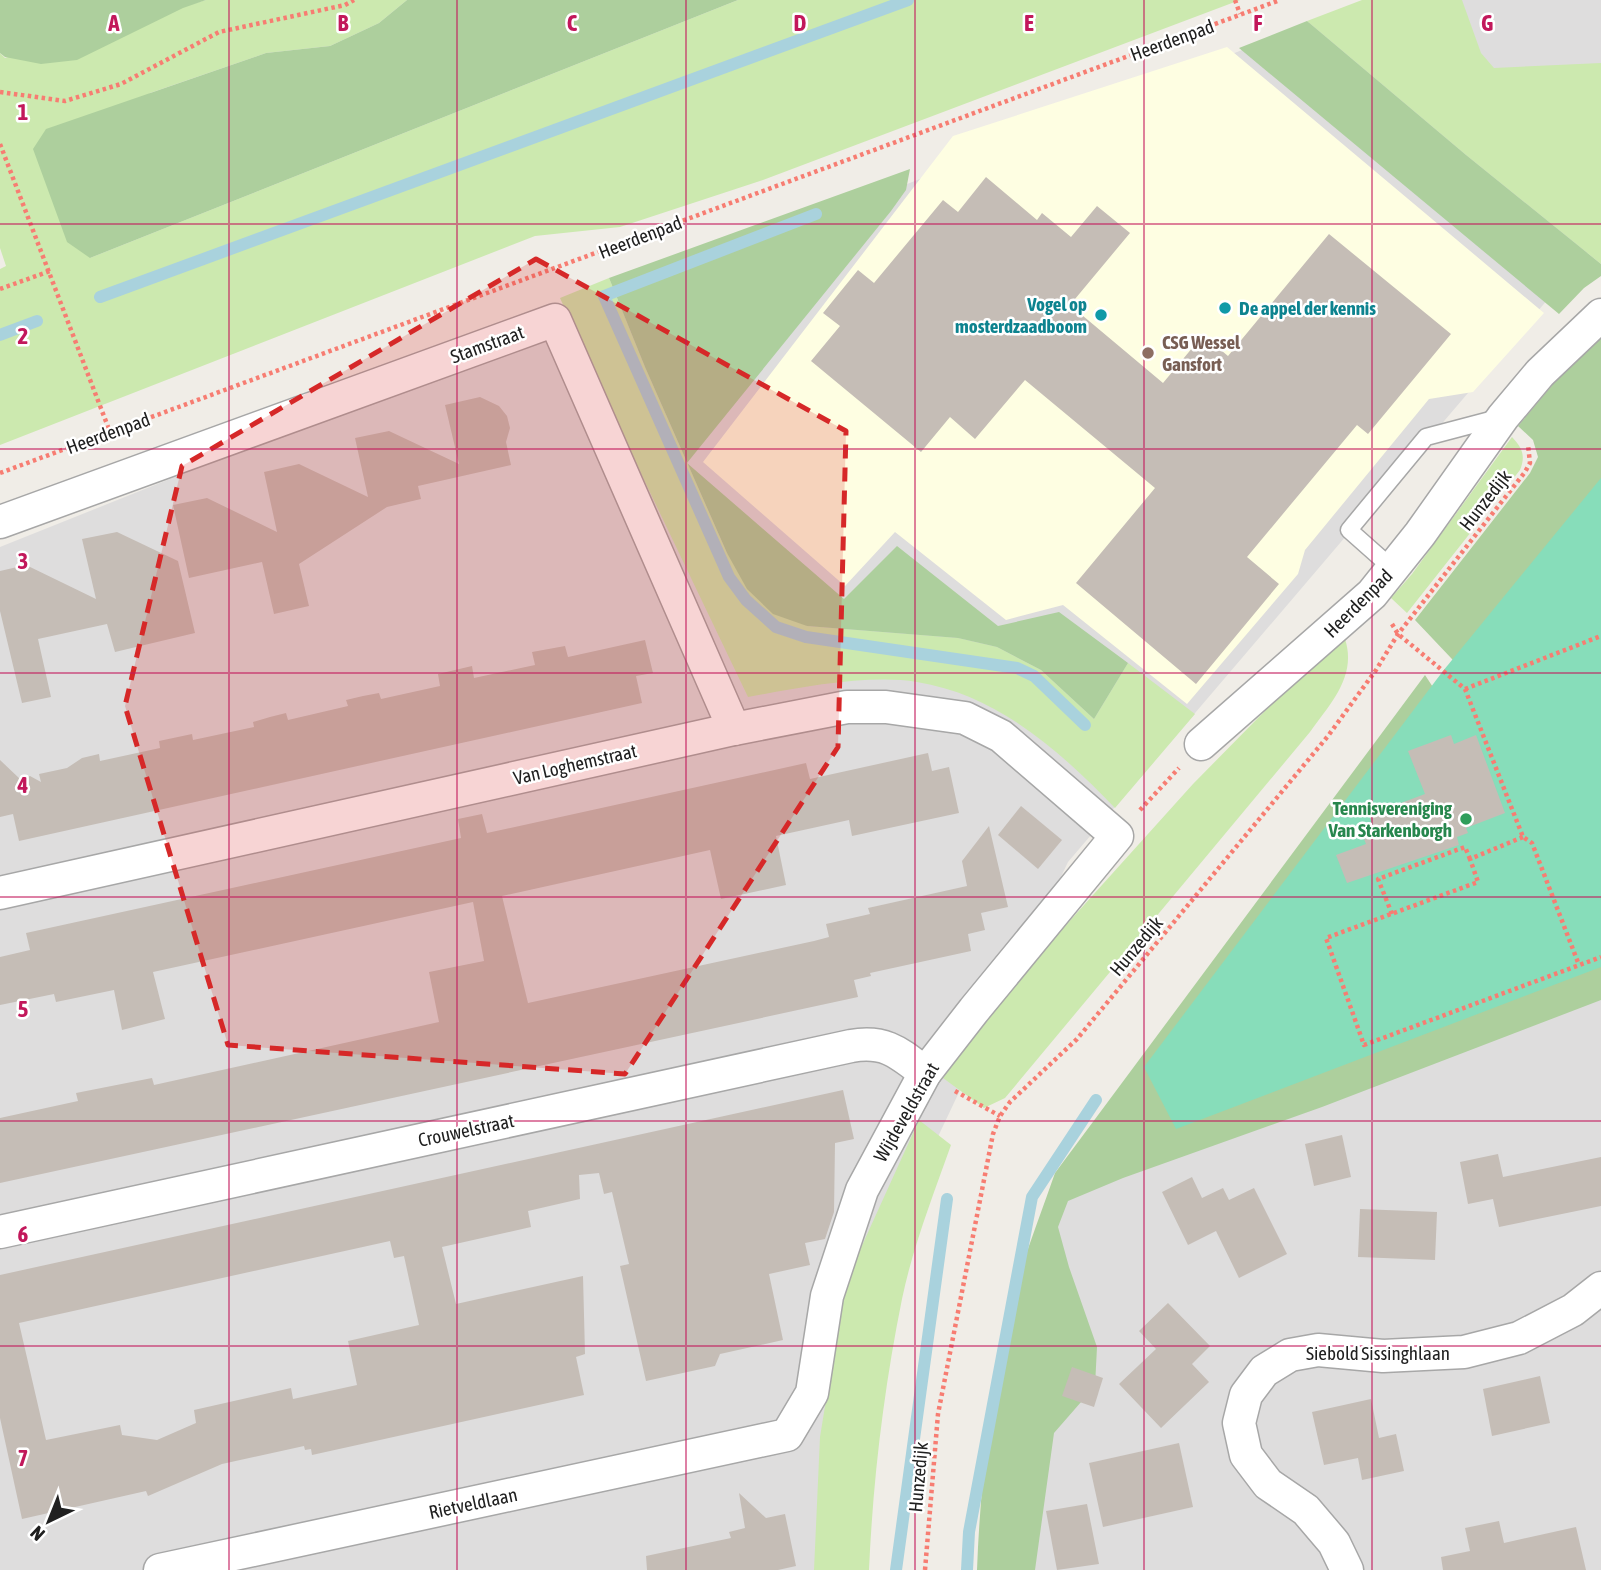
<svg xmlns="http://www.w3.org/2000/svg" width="1601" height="1570" font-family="'Asap Condensed',sans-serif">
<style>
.residential{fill:#dedddd}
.education{fill:#fefee2}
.grass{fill:#cce9af}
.forest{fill:#adcf9d}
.pitch{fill:#87ddba}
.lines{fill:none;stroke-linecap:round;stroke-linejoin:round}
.stream{stroke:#a9d2dd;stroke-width:12}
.building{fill:#c5bdb6;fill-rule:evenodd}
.lane-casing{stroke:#a7a7a7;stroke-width:19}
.street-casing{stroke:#a7a7a7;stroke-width:35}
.path{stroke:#f77d72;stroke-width:4.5;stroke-dasharray:3.5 3.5;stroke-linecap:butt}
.lane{stroke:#fff;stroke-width:16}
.street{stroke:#fff;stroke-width:32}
.marked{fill:#d62828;fill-opacity:0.2;stroke:#d62828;stroke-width:5;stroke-dasharray:14 9;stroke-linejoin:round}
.grid{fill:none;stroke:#c2185b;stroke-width:2;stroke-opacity:0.55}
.culture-dot{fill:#0f9aa8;stroke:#fff;stroke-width:2.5}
.education-dot{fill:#8d6e63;stroke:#fff;stroke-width:2.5}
.leisure-dot{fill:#2e9e5b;stroke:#fff;stroke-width:2.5}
.labels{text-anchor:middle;stroke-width:5;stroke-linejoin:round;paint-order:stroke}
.street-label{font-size:19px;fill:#202020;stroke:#fff}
.culture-label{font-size:19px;font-weight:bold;fill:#0d838f;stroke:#fff;text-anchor:end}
.education-label{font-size:19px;font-weight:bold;fill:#785e54;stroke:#fff;text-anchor:start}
.leisure-label{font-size:19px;font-weight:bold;fill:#27864d;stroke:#fff;text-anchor:end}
.grid-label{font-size:23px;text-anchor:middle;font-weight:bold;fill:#c2185b;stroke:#fff;stroke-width:5;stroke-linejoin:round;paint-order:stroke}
</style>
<rect width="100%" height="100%" fill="#f0ede7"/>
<g class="residential">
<path d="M1367,0H1601V237L1068,862L873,1274L844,1570H0V547Z"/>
<path d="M1601,994V1570H1001L1059,1199Z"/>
</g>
<path class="education" d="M1227,47L1544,313L1473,392L1429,399L1305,550L1298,574L1187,704L1063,605L1006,620L895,532L845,586L703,462L953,136Z"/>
<g class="grass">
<path d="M206,0H407L379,23L330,46L266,53L150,93L90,258L738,0H1240L763,180L620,227L535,236L0,445V269L6,266L0,248V53L5,58Z"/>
<path d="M1362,0H1462L1481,53L1494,68L1601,63V264L1466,155L1307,21Z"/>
<path d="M609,278L645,367L727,553L807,626L958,638L997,647L1041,670L1094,719L1128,663L1195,714L1115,808C1060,751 998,695 917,682C868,674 797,688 748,697L612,413L560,298Z"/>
<path d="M1512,437C1522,448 1526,455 1520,470L1407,613L1391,598L1412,574Z"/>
<path d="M1345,639C1357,676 1331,703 1310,732L1005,1098L984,1108L943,1078L1012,985L1193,784L1314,661Z"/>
<path d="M919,1120L951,1145C933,1196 913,1246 902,1299C884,1388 873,1479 869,1570H814L820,1437L845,1283Z"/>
</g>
<g class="forest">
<path d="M0,0H206L183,8L77,60L41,64L5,57L0,53Z"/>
<path d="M407,0H738L90,258L67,242L33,149L46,129L266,53L330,46L379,23Z"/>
<path d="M1307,21L1466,155L1601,264V276L1584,288L1559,314L1239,48Z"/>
<path d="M910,169L906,190L891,211L687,463L844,599L897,546L998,626L1059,612L1128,663L1094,719L1041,670L997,647L958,638L807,626L773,614L747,589L727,553L645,367L609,278Z"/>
<path d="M1601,336V560L1469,677L1415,620L1530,473L1538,457L1533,440L1518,426L1569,365Z"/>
<path d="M1425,675L1444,704L1363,1054L1601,966V1000L1322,1107L1123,1178L1068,1201L1058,1227L1069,1267L1097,1347L1095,1386L1054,1433L1035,1570H977C980,1487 990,1403 1007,1321C1018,1271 1038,1222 1055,1173Z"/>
</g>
<path class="pitch" d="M1601,478V967L1176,1129L1144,1067L1443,671Z"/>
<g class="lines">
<g class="stream">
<path d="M816,214L604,296L729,577L746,600L776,627L806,637L1017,668L1034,676L1085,725"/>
<path d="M100,297L908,0"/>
<path d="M0,335L37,321"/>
<path d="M896,1570L947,1199"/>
<path d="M967,1570L969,1532L1032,1197L1096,1100"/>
</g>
</g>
<g class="building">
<path d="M986,177L1037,220L1042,213L1071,237L1097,206L1130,233L1070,305L1163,383L1203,335L1228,356L1329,234L1451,334L1368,434L1357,425L1247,557L1279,584L1196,684L1076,583L1155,488L1025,380L975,439L950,417L921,452L811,361L840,326L823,313L858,270L874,283L943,200L958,212Z"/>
<path d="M480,397L499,406L507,416L510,428L506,442L511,465L418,486L421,499L387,507L299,564L309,606L274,614L262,562L189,578L173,505L207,498L277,532L264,472L299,464L368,497L355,438L389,431L459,464L445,405Z"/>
<path d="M117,532L178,561L195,633L115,652L107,624L38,639L51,697L22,703L0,611V571L26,565L96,599L82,539Z"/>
<path d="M645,640L653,673L636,676L642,703L19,841L13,814L0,817V760L20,779L30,776L41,782L39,774L67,768L82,758L99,754L100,761L160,748L159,741L192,734L193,740L254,727L253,722L270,717L286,713L288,720L348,706L346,700L363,696L379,693L381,699L440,686L438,674L472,666L474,678L535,665L532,652L565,646L568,657Z"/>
<path d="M1451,735L1454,744L1476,735L1505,813L1466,828L1468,833L1457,837L1459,845L1347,883L1336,855L1366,844L1364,839L1377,835L1369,815L1425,794L1408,751Z"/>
<path d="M928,753L932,771L949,767L959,813L852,836L849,820L776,836L786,885L721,899L710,850L502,896L528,1003L814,941L829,937L826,924L870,914L868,908L967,886L962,861L989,826L1008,907L981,913L985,930L968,934L971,951L870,973L871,976L854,980L858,997L0,1183V1118L78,1101L76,1093L152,1078L154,1085L439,1022L429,972L484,961L473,902L153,972L165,1019L122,1030L114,990L56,1002L54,994L0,1005V957L30,950L26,933L461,838L458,819L482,814L487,833L806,763L810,779Z"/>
<path d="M1021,806L1062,840L1038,869L998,835Z"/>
<path d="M843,1090L854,1139L835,1143L834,1212L825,1239L805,1243L810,1265L769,1274L783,1340L720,1354L715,1366L646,1381L620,1266L629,1264L612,1192L604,1194L599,1173L579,1175L580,1199L528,1211L531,1227L442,1247L456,1304L583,1276L585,1354L576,1357L584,1395L312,1455L311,1449L305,1450L304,1446L222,1464L148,1496L146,1491L22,1519L0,1418V1275ZM390,1241L394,1258L404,1256L419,1325L348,1341L357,1385L293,1399L291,1388L194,1410L196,1423L157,1440L122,1435L120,1425L46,1440L19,1323Z"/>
<path d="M1342,1135L1351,1177L1314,1186L1305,1144Z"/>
<path d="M1498,1154L1503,1177L1601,1157V1206L1499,1227L1493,1199L1468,1204L1460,1162Z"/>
<path d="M1192,1177L1202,1198L1223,1188L1229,1200L1254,1188L1287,1254L1239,1278L1216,1231L1188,1245L1162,1192Z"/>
<path d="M1360,1209L1437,1212L1435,1260L1358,1257Z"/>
<path d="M1168,1303L1210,1346L1192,1364L1209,1382L1161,1428L1119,1384L1156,1349L1139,1331Z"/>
<path d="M1072,1367L1103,1378L1094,1407L1062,1396Z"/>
<path d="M1540,1376L1550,1423L1492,1436L1483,1389Z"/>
<path d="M1371,1399L1379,1438L1396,1434L1404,1471L1362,1480L1358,1458L1324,1465L1312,1412Z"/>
<path d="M1179,1443L1193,1507L1103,1527L1089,1463Z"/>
<path d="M739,1493L766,1518L785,1514L796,1566L778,1570H647L646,1556L731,1538L729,1532L745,1528Z"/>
<path d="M1087,1504L1099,1564L1057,1570L1046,1511Z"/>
<path d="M1499,1521L1504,1543L1576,1527L1586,1570H1443L1441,1557L1470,1551L1465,1528Z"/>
</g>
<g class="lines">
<g class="lane-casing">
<path id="lane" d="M1393,569L1349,530L1426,437L1498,418"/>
</g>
<g class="street-casing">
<g id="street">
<path d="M0,522L555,320L734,729"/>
<path d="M1201,744L1372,594L1420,534L1503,417L1540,373L1601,315"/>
<path d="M0,893L734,729L847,707H886L965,718L1001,736L1117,836L974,1010L925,1073L862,1190L827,1296L812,1393L787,1435L160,1570"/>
<path d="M0,1232L851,1046C886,1040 899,1053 925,1073"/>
<path d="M1347,1570L1334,1543L1306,1510L1268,1484L1246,1455L1239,1423L1246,1395L1264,1371L1290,1355L1318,1350L1383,1356L1464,1352L1519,1338L1573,1310L1601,1288"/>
</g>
</g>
<g class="path">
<path d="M1235,0L1240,14"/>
<path d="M0,92L65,101L121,84L219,32L345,5L354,0"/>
<path d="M0,144L110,432"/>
<path d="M0,289L50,271"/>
<path d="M0,473L1280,0"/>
<path d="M1392,624L1398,634L1465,689L1523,837L1532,843L1579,965"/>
<path d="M1465,689L1601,636"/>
<path d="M1140,810L1179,768"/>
<path d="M1523,837L1470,859L1478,882L1326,938L1364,1045L1601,957"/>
<path d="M1392,914L1378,879L1465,847L1470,859"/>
<path d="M955,1091L1000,1116"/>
<path d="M925,1570L938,1414L993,1134L1000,1116L1010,1102L1077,1039L1328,736L1376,670L1398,634L1525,472L1530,463L1528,445"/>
</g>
<use href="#lane" class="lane"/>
<use href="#street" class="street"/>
</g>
<path class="marked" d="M536,259L846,431L838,747L625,1074L228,1045L125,706L182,466Z"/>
<path class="grid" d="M229,0V1570M457,0V1570M686,0V1570M915,0V1570M1144,0V1570M1372,0V1570M0,224H1601M0,449H1601M0,673H1601M0,897H1601M0,1121H1601M0,1346H1601"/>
<g class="culture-dot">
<circle cx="1225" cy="308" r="7"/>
<circle cx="1101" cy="315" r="7"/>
</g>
<circle class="education-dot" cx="1148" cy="353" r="7"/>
<circle class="leisure-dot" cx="1466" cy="819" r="7"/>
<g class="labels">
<g class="street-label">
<text transform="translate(1172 40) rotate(-20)" y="7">Heerdenpad</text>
<text transform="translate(640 237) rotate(-21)" y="7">Heerdenpad</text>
<text transform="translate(487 344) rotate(-20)" y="7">Stamstraat</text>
<text transform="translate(108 433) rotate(-20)" y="7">Heerdenpad</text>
<text transform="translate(1485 500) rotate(-52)" y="7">Hunzedijk</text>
<text transform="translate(1358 603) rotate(-45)" y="7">Heerdenpad</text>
<text transform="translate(575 764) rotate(-13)" y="7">Van Loghemstraat</text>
<text transform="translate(1136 946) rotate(-50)" y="7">Hunzedijk</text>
<text transform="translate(906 1112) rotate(-60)" y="7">Wijdeveldstraat</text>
<text transform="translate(466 1130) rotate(-12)" y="7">Crouwelstraat</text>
<text x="1378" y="1360">Siebold Sissinghlaan</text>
<text transform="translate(918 1477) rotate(-85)" y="7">Hunzedijk</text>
<text transform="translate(473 1503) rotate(-12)" y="7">Rietveldlaan</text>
</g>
<g class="culture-label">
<text x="1087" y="311">Vogel op<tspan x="1087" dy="22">mosterdzaadboom</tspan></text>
<text x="1239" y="315" text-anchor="start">De appel der kennis</text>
</g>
<g class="education-label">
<text x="1162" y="349">CSG Wessel<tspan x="1162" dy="22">Gansfort</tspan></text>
</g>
<g class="leisure-label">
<text x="1452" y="815">Tennisvereniging<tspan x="1452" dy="22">Van Starkenborgh</tspan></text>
</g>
</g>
<g class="grid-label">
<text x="114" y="31">A</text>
<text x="343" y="31">B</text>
<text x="572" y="31">C</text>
<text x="800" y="31">D</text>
<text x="1029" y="31">E</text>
<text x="1258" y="31">F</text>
<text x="1487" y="31">G</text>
<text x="23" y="120">1</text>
<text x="23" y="344">2</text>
<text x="23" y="569">3</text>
<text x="23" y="793">4</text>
<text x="23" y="1017">5</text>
<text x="23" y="1242">6</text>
<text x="23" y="1466">7</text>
</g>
<g transform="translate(49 1521) rotate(223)" stroke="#ffffff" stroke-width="5" paint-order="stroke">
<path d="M0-5L12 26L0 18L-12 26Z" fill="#202020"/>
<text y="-10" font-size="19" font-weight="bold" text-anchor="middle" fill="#202020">N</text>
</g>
</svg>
